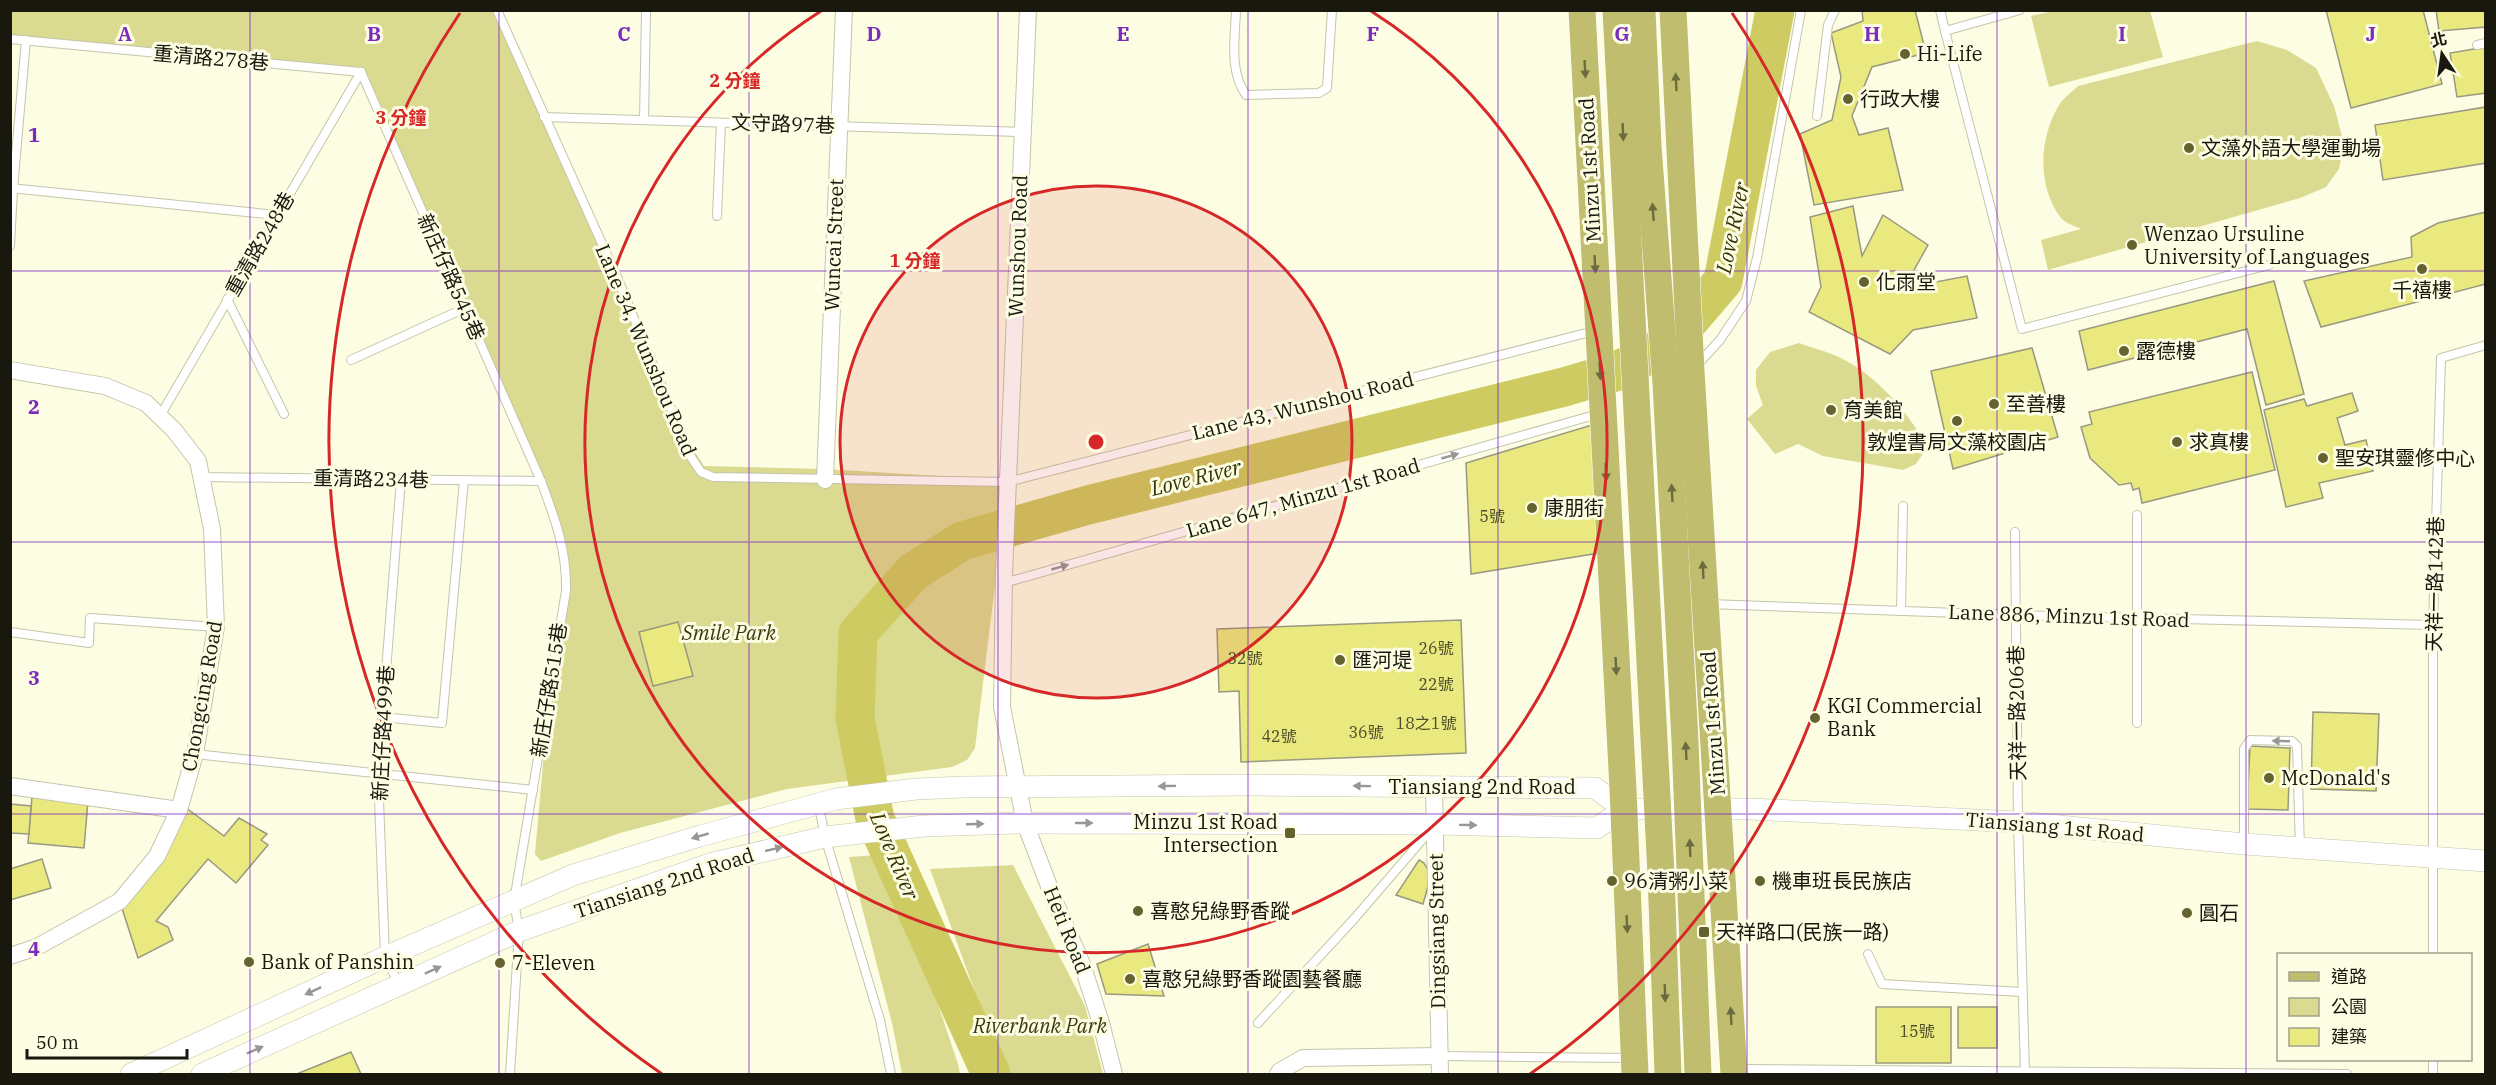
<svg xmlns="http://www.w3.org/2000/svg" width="2496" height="1085" font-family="'IBM Plex Serif','Noto Sans TC',serif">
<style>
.green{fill:#dada90}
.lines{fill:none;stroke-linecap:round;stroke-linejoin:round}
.river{stroke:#cdcb62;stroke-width:39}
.building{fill:#eae980;stroke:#999981;stroke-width:1.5}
.service-casing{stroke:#c4c5ab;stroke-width:10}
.minor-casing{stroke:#c4c5ab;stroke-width:18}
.tertiary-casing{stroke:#c4c5ab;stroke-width:22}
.primary-casing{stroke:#fff;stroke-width:28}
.service{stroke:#fff;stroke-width:8}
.minor{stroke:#fff;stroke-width:16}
.tertiary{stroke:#fff;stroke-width:21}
.primary{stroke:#c0be6e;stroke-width:27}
.oneway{fill:#6c6b3e}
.oneway2{fill:#979793}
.grid{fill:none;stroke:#7b2cbf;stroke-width:1.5;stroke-opacity:0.55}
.ring{fill:none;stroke:#d62828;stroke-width:3}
.poi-dot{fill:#646330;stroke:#fcfde2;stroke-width:2}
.labels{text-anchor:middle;stroke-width:6;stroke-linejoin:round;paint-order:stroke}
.number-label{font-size:16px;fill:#4c4c2b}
.poi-label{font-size:20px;fill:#18180f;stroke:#fcfde2;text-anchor:start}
.street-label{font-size:20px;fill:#18180f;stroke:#fcfde2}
.park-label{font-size:20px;font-style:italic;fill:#3b390c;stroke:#fcfde2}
.water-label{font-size:21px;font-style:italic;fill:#343304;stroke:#fcfde2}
.grid-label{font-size:20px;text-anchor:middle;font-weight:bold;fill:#7b2cbf;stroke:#fcfde2;stroke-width:6;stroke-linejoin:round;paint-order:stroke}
.centre{fill:#d62828;stroke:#fcfde2;stroke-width:3}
.ring-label{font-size:18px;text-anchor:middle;font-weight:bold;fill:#d62828;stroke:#fcfde2;stroke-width:6;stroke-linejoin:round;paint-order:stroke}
</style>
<rect width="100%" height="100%" fill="#fcfde2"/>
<g class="green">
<path d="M10,11H498L690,444L704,466L824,469L1008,480L975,748L967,760L952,767L787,789L620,833L541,861L535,854L550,685L566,591L559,529L361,73L11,37Z"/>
<path d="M2053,11H2150L2163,57L2049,87L2031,16Z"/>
<path d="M2257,41L2287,50L2316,68L2334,106L2344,144L2339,169L2326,187L2300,198L2048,270L2041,240L2081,229C2075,226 2065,223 2061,218C2036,186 2039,135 2061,102C2066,96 2073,91 2078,86Z"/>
<path d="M1799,343C1812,348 1826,351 1839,357C1879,377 1905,410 1928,446L1916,464L1903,470L1823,456L1798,444L1775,454L1747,419L1763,405L1756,386V370L1770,352Z"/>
<path d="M892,854L891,864L958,1064L960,1074H902L893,1027L849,857Z"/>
<path d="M1013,865L1085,1006L1103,1074H1005L930,869Z"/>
</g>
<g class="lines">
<path class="river" d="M991,1074L875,819L855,718L858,633L913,572L962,541L1088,505L1564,387L1615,372L1669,344L1723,281L1775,10"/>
</g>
<g class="building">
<path d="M1862,10H1915L1926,53L1872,67L1852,116L1859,135L1888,128L1903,190L1814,205L1800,134L1832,120L1841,77L1831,33L1863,21Z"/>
<path d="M2326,10H2423L2442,84L2351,108Z"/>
<path d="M2436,10H2486V27L2439,31Z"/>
<path d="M2486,47V93L2457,97L2450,53Z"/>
<path d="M2486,107V163L2383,180L2375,125Z"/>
<path d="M1853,206L1862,256L1883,215L1928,245L1904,288L1967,276L1977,318L1913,330L1890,354L1809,312L1821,287L1810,217Z"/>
<path d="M2486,212V284L2321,327L2304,281L2412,257L2411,237L2438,223Z"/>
<path d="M2274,281L2304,394L2266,405L2247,329L2088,370L2079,331Z"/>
<path d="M2032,348L2058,437L1953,469L1931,371Z"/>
<path d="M2252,372L2275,470L2142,503L2139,488L2133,490L2131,483L2119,485L2090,458L2081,427L2092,424L2089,412Z"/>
<path d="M2352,393L2358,411L2337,418L2345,445L2366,440L2373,471L2319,483L2323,498L2286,507L2264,410L2304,399L2307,406Z"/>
<path d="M1592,425L1599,553L1471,574L1466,463Z"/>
<path d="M1461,620L1466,753L1241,762L1239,691L1219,692L1217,629Z"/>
<path d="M678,622L693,676L653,686L639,632Z"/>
<path d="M2313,712L2379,714L2376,791L2311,789Z"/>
<path d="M2250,746L2290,748L2288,810L2247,809Z"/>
<path d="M32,797L88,801L84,848L28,843Z"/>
<path d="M10,804L31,806L29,834L10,833Z"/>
<path d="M185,807L224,836L239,818L267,834L261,840L268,845L236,883L208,859L156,921L168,927L173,940L138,958L120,902Z"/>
<path d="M42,859L51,888L10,900V869Z"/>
<path d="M1419,860L1424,863L1429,872V883L1423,904L1396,895Z"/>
<path d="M1148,944L1164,996L1106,994L1097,964Z"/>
<rect x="1876" y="1007" width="75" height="56"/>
<rect x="1958" y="1007" width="39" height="41"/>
<path d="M351,1052L361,1074H300L299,1073Z"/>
</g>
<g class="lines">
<g class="service-casing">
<g id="service">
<path d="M497,10L617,277L691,457L701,472L713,477L1008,482L1594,331"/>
<path d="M1236,10C1235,39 1229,71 1246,95L1319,93L1327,88L1332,10"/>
<path d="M1940,10L1945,31"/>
<path d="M2020,10L1945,31L2022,329L2269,265"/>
<path d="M10,39L361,72"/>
<path d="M2477,45L2486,43"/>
<path d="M361,72L541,481C555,519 567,550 566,591L514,901L519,931L510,1074"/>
<path d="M1817,116L1828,25L1835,10"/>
<path d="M544,117L1022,132"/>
<path d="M644,120L646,10"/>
<path d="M10,188L277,215"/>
<path d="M717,216L721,123"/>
<path d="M10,246L13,189L26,40"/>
<path d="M227,299L284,414"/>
<path d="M351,360L465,308"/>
<path d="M1698,364L1720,340L1746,301L1757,258L1801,10"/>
<path d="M160,416L361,72"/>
<path d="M201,477L541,481"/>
<path d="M2137,515V723"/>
<path d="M2015,532L2018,822L2025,1074"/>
<path d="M1004,583L1598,414"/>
<path d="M1708,604L2015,615L2433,625"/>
<path d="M1901,611L1903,506"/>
<path d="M10,632L89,643L90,618L216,627"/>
<path d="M382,717L442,723L464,480"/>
<path d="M195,754L533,790"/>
<path d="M819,806L825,837L880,1020L891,1074"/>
<path d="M2244,843V749L2250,740L2292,741L2297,746L2300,849"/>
<path d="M1868,954L1882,984L2022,992"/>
<path d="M2433,954V625L2441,358L2486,345"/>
<path d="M399,984L385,957L378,774L401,479"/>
<path d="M1258,1023L1354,919L1434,826"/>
<path d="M1439,1056L1630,1058"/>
<path d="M1736,1069L2347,1074"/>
<path d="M2433,1074V1060"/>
</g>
</g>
<g class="minor-casing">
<g id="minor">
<path d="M1028,10L1004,574L1002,707L1025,823L1055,902L1082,964L1101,1023L1114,1074"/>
<path d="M10,370L105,386L146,403L174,430L198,461L212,529L216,627L195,754L179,810L157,856L120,901L37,947L10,956"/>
<path d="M825,480L844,10"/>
<path d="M10,786L179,810"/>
<path d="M1434,787L1440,1074"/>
<path d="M1278,1074L1280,1071L1303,1058L1439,1056"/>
</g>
</g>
<g class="tertiary-casing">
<g id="tertiary">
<path d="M1624,809H1751L2018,822L2244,844L2486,861"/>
<path d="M131,1074L385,957L573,875L700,836L836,799L916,789L964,787L1250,785L1595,788L1624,809"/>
<path d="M202,1074L519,931L713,863L825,837L924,826L1016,823L1435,824L1597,828L1624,809"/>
</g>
</g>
<g class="primary-casing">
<g id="primary">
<path d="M1582,10L1623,789L1635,1074"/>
<path d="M1616,10L1661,874L1668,1074"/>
<path d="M1642,10L1648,146L1666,384L1685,741L1698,1074"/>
<path d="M1673,10L1691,371L1734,1074"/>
</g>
</g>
<use href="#service" class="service"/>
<use href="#minor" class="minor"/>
<use href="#tertiary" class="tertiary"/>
<use href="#primary" class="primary"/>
</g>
<defs><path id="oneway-solid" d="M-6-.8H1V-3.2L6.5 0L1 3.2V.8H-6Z" transform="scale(1.5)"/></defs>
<g class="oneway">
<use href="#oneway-solid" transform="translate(1585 69) rotate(87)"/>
<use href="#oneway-solid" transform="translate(1676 82) rotate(-93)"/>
<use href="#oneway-solid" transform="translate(1623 132) rotate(87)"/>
<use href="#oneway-solid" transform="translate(1653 212) rotate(-94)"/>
<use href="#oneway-solid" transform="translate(1595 264) rotate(87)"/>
<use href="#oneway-solid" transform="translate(1600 371) rotate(87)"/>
<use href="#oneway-solid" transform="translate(1606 472) rotate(87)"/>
<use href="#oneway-solid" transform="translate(1672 493) rotate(-93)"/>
<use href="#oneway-solid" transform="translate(1703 570) rotate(-93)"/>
<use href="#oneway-solid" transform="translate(1616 666) rotate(87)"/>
<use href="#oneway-solid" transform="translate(1686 751) rotate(-93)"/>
<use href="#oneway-solid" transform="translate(1690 848) rotate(-92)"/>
<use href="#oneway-solid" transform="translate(1627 924) rotate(87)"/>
<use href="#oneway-solid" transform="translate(1665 993) rotate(88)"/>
<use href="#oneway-solid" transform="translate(1731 1016) rotate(-93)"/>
</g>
<g class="oneway2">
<use href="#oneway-solid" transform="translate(1450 456) rotate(-16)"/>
<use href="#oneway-solid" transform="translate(1060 567) rotate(-16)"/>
<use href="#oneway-solid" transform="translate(2281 741) rotate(-178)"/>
<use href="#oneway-solid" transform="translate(1167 786) rotate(179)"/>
<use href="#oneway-solid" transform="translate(1362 786) rotate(-179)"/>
<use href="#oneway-solid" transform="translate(1084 823)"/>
<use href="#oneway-solid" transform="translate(975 824) rotate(-2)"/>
<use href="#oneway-solid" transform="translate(1468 825) rotate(1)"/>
<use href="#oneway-solid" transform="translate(700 836) rotate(164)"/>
<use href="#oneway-solid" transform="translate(774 849) rotate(-13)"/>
<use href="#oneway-solid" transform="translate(433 970) rotate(-24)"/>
<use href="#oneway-solid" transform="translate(313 991) rotate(155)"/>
<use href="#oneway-solid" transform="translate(255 1050) rotate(-24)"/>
</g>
<path class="grid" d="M250,10V1074M499,10V1074M749,10V1074M998,10V1074M1248,10V1074M1498,10V1074M1747,10V1074M1997,10V1074M2246,10V1074M10,271H2486M10,542H2486M10,814H2486"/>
<circle cx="1096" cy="442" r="256" fill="#d62828" fill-opacity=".12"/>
<g class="ring">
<circle cx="1096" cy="442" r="256"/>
<path d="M1371 11A511 511 0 1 1 821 11"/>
<path d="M662 1074A767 767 0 0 1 460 13M1732 13A767 767 0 0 1 1530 1074"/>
</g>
<g class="poi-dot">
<circle cx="1905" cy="54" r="6"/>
<circle cx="1848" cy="99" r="6"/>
<circle cx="2189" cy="148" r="6"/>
<circle cx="2132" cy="245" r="6"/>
<circle cx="2422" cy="269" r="6"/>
<circle cx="1864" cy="282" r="6"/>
<circle cx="2124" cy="351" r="6"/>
<circle cx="1994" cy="404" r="6"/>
<circle cx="1831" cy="410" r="6"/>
<circle cx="1957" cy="421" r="6"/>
<circle cx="2177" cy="442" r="6"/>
<circle cx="2323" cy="458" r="6"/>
<circle cx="1532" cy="508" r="6"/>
<circle cx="1340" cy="660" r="6"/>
<circle cx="1815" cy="718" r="6"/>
<circle cx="2269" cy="778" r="6"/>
<rect x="1284" y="827" width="12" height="12" rx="3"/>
<circle cx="1612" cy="881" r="6"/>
<circle cx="1760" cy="881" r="6"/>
<circle cx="1138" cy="911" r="6"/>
<circle cx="2187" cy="913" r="6"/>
<rect x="1698" y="926" width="12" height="12" rx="3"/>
<circle cx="249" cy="962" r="6"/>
<circle cx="500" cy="963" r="6"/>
<circle cx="1130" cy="979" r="6"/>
</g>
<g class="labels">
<g class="number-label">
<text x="1492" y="522">5號</text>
<text x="1436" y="654">26號</text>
<text x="1245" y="664">32號</text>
<text x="1436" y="690">22號</text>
<text x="1426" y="729">18之1號</text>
<text x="1366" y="738">36號</text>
<text x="1279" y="742">42號</text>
<text x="1917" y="1037">15號</text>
</g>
<g class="poi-label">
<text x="1917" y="61">Hi-Life</text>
<text x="1860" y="106">行政大樓</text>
<text x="2201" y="155">文藻外語大學運動場</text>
<text x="2144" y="241">Wenzao Ursuline<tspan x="2144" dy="23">University of Languages</tspan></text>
<text x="1876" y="289">化雨堂</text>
<text x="2422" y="297" text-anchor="middle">千禧樓</text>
<text x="2136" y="358">露德樓</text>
<text x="2006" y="411">至善樓</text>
<text x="1843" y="417">育美館</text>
<text x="1957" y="449" text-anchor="middle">敦煌書局文藻校園店</text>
<text x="2189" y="449">求真樓</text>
<text x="2335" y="465">聖安琪靈修中心</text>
<text x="1544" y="515">康朋街</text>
<text x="1352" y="667">匯河堤</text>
<text x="1827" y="713">KGI Commercial<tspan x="1827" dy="23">Bank</tspan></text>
<text x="2281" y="785">McDonald's</text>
<text x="1278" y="829" text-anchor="end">Minzu 1st Road<tspan x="1278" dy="23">Intersection</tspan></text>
<text x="1624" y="888">96清粥小菜</text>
<text x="1772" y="888">機車班長民族店</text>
<text x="1150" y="918">喜憨兒綠野香蹤</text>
<text x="2199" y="920">圓石</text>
<text x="1716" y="939">天祥路口(民族一路)</text>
<text x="261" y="969">Bank of Panshin</text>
<text x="512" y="970">7-Eleven</text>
<text x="1142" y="986">喜憨兒綠野香蹤園藝餐廳</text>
</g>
<g class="street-label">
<text transform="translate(211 58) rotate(5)" y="7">重清路278巷</text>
<text transform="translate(783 124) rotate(2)" y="7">文守路97巷</text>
<text transform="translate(1590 170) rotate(-93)" y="7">Minzu 1st Road</text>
<text transform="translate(260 244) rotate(-60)" y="7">重清路248巷</text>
<text transform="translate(834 245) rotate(-88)" y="7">Wuncai Street</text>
<text transform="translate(1018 246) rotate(-88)" y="7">Wunshou Road</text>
<text transform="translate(451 277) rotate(66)" y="7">新庄仔路545巷</text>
<text transform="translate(646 350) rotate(67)" y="7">Lane 34, Wunshou Road</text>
<text transform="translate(1303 406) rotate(-14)" y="7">Lane 43, Wunshou Road</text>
<text transform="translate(371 479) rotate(1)" y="7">重清路234巷</text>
<text transform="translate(1303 498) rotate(-16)" y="7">Lane 647, Minzu 1st Road</text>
<text transform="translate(2435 584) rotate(-89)" y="7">天祥一路142巷</text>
<text transform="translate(2069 616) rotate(2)" y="7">Lane 886, Minzu 1st Road</text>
<text transform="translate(549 690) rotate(-81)" y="7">新庄仔路515巷</text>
<text transform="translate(202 696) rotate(-80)" y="7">Chongcing Road</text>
<text transform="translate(2017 713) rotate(-91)" y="7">天祥一路206巷</text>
<text transform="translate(1713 723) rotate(-94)" y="7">Minzu 1st Road</text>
<text transform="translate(383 733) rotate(-87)" y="7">新庄仔路499巷</text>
<text x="1482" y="794">Tiansiang 2nd Road</text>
<text transform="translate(2055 827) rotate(5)" y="7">Tiansiang 1st Road</text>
<text transform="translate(664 883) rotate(-18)" y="7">Tiansiang 2nd Road</text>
<text transform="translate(1067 930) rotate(68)" y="7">Heti Road</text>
<text transform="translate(1437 931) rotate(-91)" y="7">Dingsiang Street</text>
</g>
<g class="park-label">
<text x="729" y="640">Smile Park</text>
<text x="1040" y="1033">Riverbank Park</text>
</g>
<g class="water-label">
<text transform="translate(1733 228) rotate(-78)" y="7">Love River</text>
<text transform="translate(1196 478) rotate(-14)" y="7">Love River</text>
<text transform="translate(894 856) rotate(67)" y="7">Love River</text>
</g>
</g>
<g class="grid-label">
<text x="125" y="41">A</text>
<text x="374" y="41">B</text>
<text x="624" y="41">C</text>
<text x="874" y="41">D</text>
<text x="1123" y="41">E</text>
<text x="1373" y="41">F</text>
<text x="1622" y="41">G</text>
<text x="1872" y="41">H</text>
<text x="2122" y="41">I</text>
<text x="2371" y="41">J</text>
<text x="34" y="142">1</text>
<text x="34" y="414">2</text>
<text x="34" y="685">3</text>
<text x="34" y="956">4</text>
</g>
<circle cx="1096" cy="442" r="9" class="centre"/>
<g class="ring-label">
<text x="735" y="87">2 分鐘</text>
<text x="401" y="124">3 分鐘</text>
<text x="915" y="267">1 分鐘</text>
</g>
<rect width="2496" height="1085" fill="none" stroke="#18180f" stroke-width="24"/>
<rect x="2277" y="953" width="195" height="108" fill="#fcfde2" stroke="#a1a18e" stroke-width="1.5"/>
<rect x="2289" y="972" width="30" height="9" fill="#c0be6e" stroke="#a1a18e" stroke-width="1.5"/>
<text x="2331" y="983" font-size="18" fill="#18180f">道路</text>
<rect x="2289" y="998" width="30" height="18" fill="#dada90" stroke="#a1a18e" stroke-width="1.5"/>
<text x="2331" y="1013" font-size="18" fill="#18180f">公園</text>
<rect x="2289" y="1028" width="30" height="18" fill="#eae980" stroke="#a1a18e" stroke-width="1.5"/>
<text x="2331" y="1043" font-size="18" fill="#18180f">建築</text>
<g transform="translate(2442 54) rotate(347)" stroke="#fcfde2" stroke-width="4.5" paint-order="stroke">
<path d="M0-4.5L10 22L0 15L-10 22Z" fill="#18180f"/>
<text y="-9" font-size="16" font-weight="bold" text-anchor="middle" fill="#18180f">北</text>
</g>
<path d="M27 1049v9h160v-9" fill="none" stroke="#18180f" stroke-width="3"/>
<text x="36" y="1049" font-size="18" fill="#18180f" stroke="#fcfde2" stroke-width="4.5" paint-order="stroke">50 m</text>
</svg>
